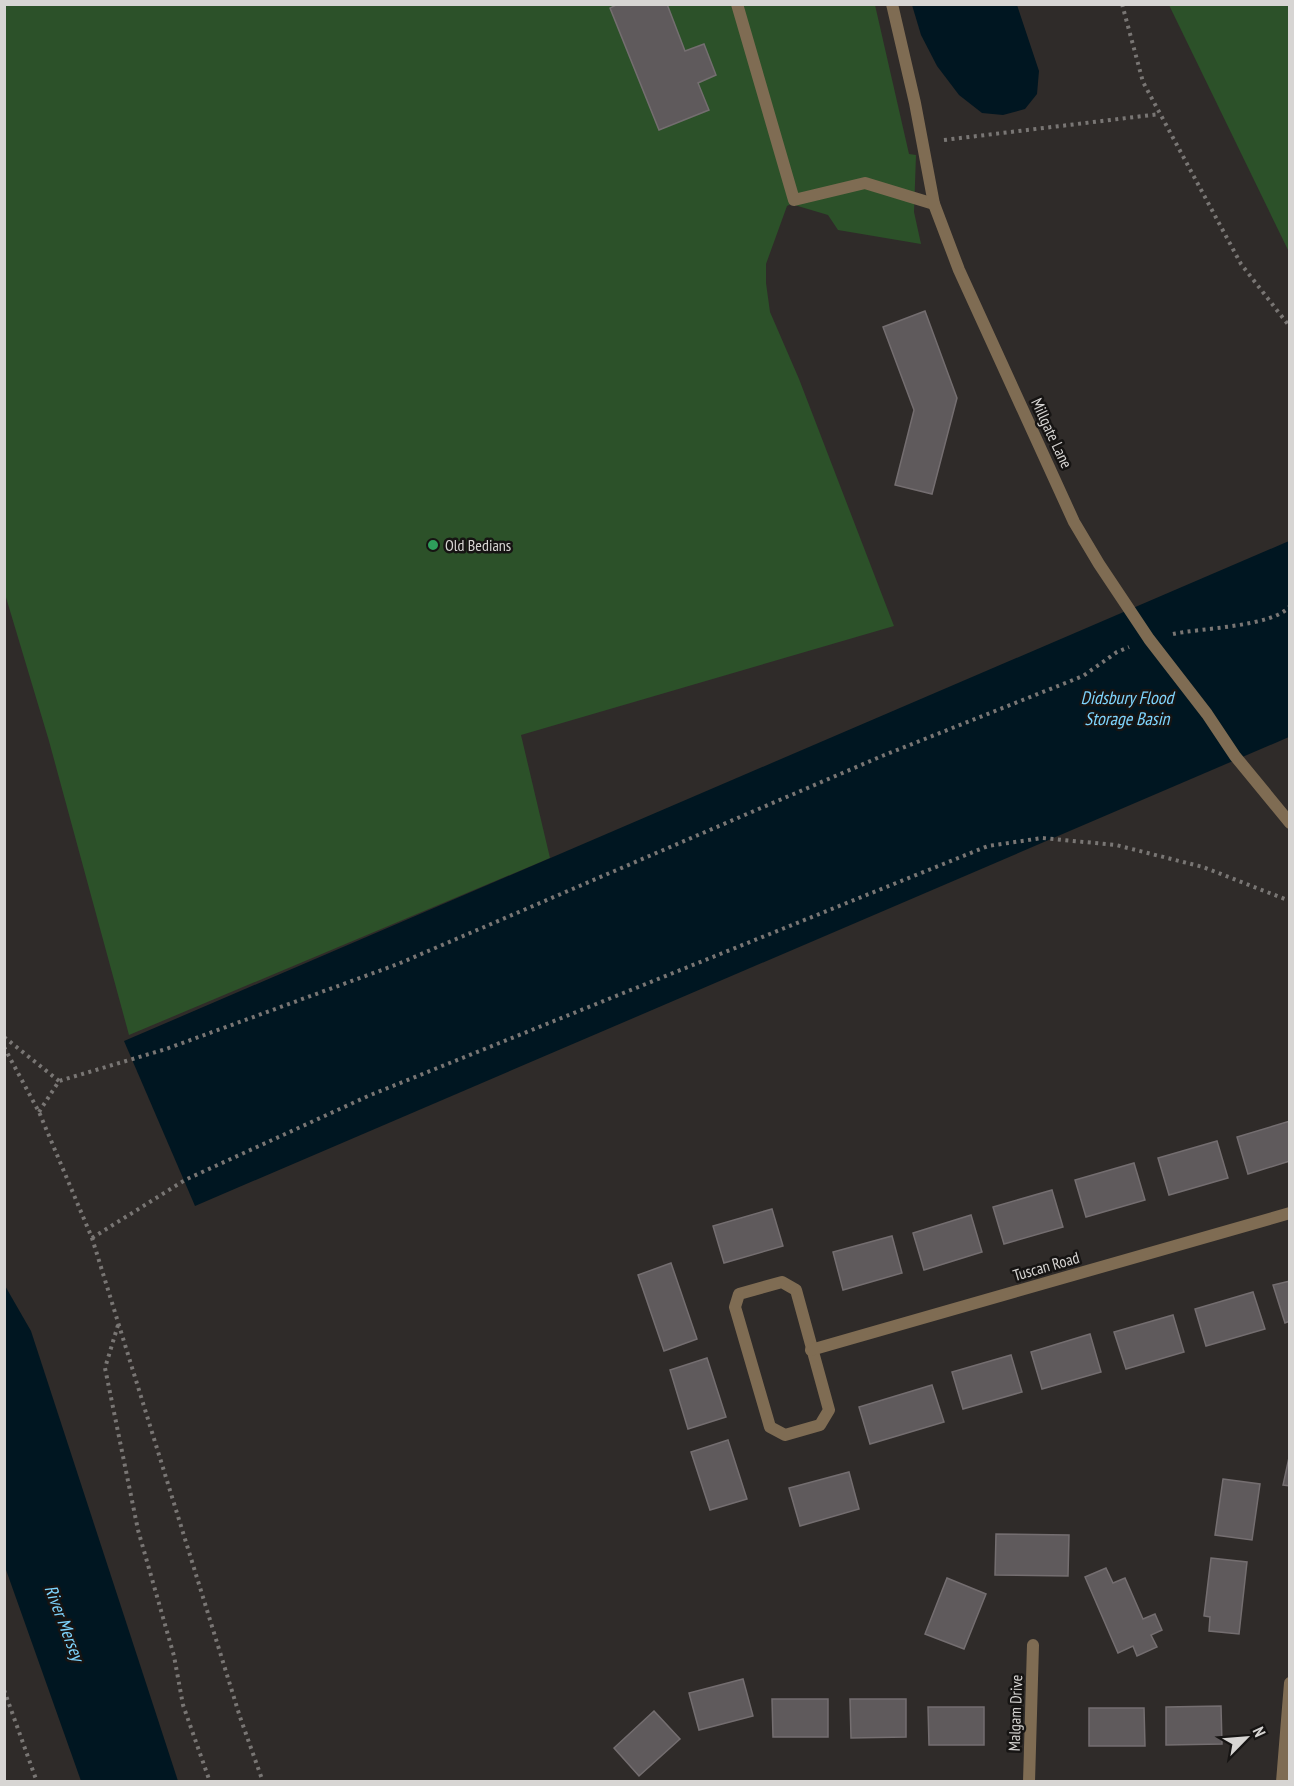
<svg xmlns="http://www.w3.org/2000/svg" width="1294" height="1786" font-family="'PT Sans Narrow',sans-serif">
<style>
.green{fill:#2c5129}
.water{fill:#001621}
.building{fill:#5f5a5c;stroke:#746e70;stroke-width:1.5}
.lines{fill:none;stroke-linecap:round;stroke-linejoin:round}
.path{stroke:#797674;stroke-width:4;stroke-dasharray:3 4.5;stroke-linecap:butt}
.lane{stroke:#7f6c53;stroke-width:12}
.street{stroke:#7f6c53;stroke-width:12}
.leisure-dot{fill:#2e9e5b;stroke:#161413;stroke-width:2}
.labels{text-anchor:middle;stroke-width:5;stroke-linejoin:round;paint-order:stroke}
.street-label{font-size:16px;fill:#d7d5d3;stroke:#161413}
.poi-label{font-size:16px;fill:#d7d5d3;stroke:#161413;text-anchor:start}
.water-label{font-size:18px;font-style:italic;fill:#7ed4fd;stroke:#161413}
</style>
<rect width="100%" height="100%" fill="#2f2b29"/>
<g class="green">
<path d="M4,5H875L909,154L916,155L914,212L921,244L838,230L828,215L791,204L787,206L766,264V283L770,312L799,379L894,626L521,735L550,858L129,1035L49,741L5,594Z"/>
<path d="M1169,5H1289V252Z"/>
</g>
<g class="water">
<path d="M912,5H1017L1039,71L1037,94L1025,109L1003,115L982,113L959,95L937,66L921,35Z"/>
<path d="M1289,541V737L195,1206L124,1041Z"/>
<path d="M4,1284L31,1331L178,1781H81L5,1567Z"/>
</g>
<g class="building">
<path d="M618,4H667L685,51L704,44L716,75L698,83L709,110L659,130L610,8Z"/>
<path d="M925,311L957,398L932,494L895,485L914,410L883,327Z"/>
<path d="M1290,1121V1161L1248,1174L1237,1137Z"/>
<path d="M1217,1141L1228,1178L1169,1195L1158,1158Z"/>
<path d="M1134,1163L1145,1200L1086,1217L1075,1180Z"/>
<path d="M1052,1190L1063,1227L1004,1244L993,1207Z"/>
<path d="M772,1209L783,1246L724,1263L713,1226Z"/>
<path d="M971,1215L982,1252L924,1270L913,1233Z"/>
<path d="M892,1236L902,1273L843,1290L833,1252Z"/>
<path d="M671,1263L697,1339L664,1351L638,1275Z"/>
<path d="M1290,1281V1321L1285,1323L1273,1285Z"/>
<path d="M1253,1292L1265,1329L1206,1346L1195,1309Z"/>
<path d="M1173,1315L1184,1352L1126,1369L1114,1332Z"/>
<path d="M1090,1334L1101,1372L1042,1389L1031,1352Z"/>
<path d="M1011,1355L1022,1392L963,1409L952,1372Z"/>
<path d="M707,1358L726,1417L688,1429L670,1370Z"/>
<path d="M932,1385L944,1422L870,1444L859,1407Z"/>
<path d="M728,1440L747,1499L710,1510L691,1452Z"/>
<path d="M1290,1453V1486L1283,1485Z"/>
<path d="M849,1472L859,1509L800,1526L789,1488Z"/>
<path d="M1223,1479L1260,1484L1252,1540L1215,1535Z"/>
<path d="M996,1534L1069,1535L1068,1576L995,1575Z"/>
<path d="M1211,1558L1247,1562L1239,1634L1209,1631L1210,1617L1204,1616Z"/>
<path d="M1106,1568L1113,1583L1125,1578L1143,1619L1155,1614L1162,1630L1151,1635L1157,1647L1137,1656L1133,1646L1118,1653L1085,1577Z"/>
<path d="M947,1578L986,1594L964,1649L925,1634Z"/>
<path d="M743,1679L753,1716L699,1730L689,1693Z"/>
<path d="M772,1699H828V1737H773Z"/>
<path d="M850,1699H906V1737L851,1738Z"/>
<path d="M1221,1706L1222,1744L1166,1745V1707Z"/>
<path d="M928,1707H984V1745H929Z"/>
<path d="M1089,1708H1144L1145,1746H1089Z"/>
<path d="M654,1711L680,1739L639,1776L614,1748Z"/>
</g>
<g class="lines">
<g class="path">
<path d="M1122,4L1143,82L1241,264L1290,327"/>
<path d="M944,140L1160,114"/>
<path d="M1173,634C1200,628 1273,627 1290,606"/>
<path d="M4,1037L59,1081"/>
<path d="M4,1047L39,1112L92,1238L240,1717L263,1782"/>
<path d="M39,1112L59,1081L166,1049L398,964L882,756L1083,676L1117,652L1129,647"/>
<path d="M92,1238L185,1180L368,1096L988,846L1042,838L1116,845L1203,867L1290,901"/>
<path d="M118,1325L105,1368L138,1530L174,1656L183,1705L210,1782"/>
<path d="M4,1690L37,1782"/>
</g>
<path class="lane" d="M737,4L794,200L865,183L934,204"/>
<g class="street">
<path d="M892,4L915,103L934,204L959,270L1074,522L1099,564L1149,639L1207,714L1235,756L1290,823"/>
<path d="M782,1282L796,1290L829,1410L820,1425L785,1435L770,1427L735,1307L739,1294Z"/>
<path d="M811,1350L1290,1213"/>
<path d="M1029,1782L1033,1645"/>
<path d="M1282,1782L1290,1683"/>
</g>
</g>
<circle class="leisure-dot" cx="433" cy="545" r="6"/>
<g class="labels">
<g class="street-label">
<text transform="translate(1052 433) rotate(65)" y="6">Millgate Lane</text>
<text transform="translate(1046 1266) rotate(-16)" y="6">Tuscan Road</text>
<text transform="translate(1015 1713) rotate(-88)" y="6">Malgam Drive</text>
</g>
<g class="poi-label">
<text x="445" y="551">Old Bedians</text>
</g>
<g class="water-label">
<text x="1127" y="704">Didsbury Flood<tspan x="1127" dy="21">Storage Basin</tspan></text>
<text transform="translate(64 1623) rotate(69)" y="6">River Mersey</text>
</g>
</g>
<rect width="1294" height="1786" fill="none" stroke="#d7d5d3" stroke-width="12"/>
<g transform="translate(1246 1738) rotate(65)" stroke="#161413" stroke-width="4.5" paint-order="stroke">
<path d="M0-4.5L10 22L0 15L-10 22Z" fill="#d7d5d3"/>
<text y="-9" font-size="16" font-weight="bold" text-anchor="middle" fill="#d7d5d3">N</text>
</g>
</svg>
